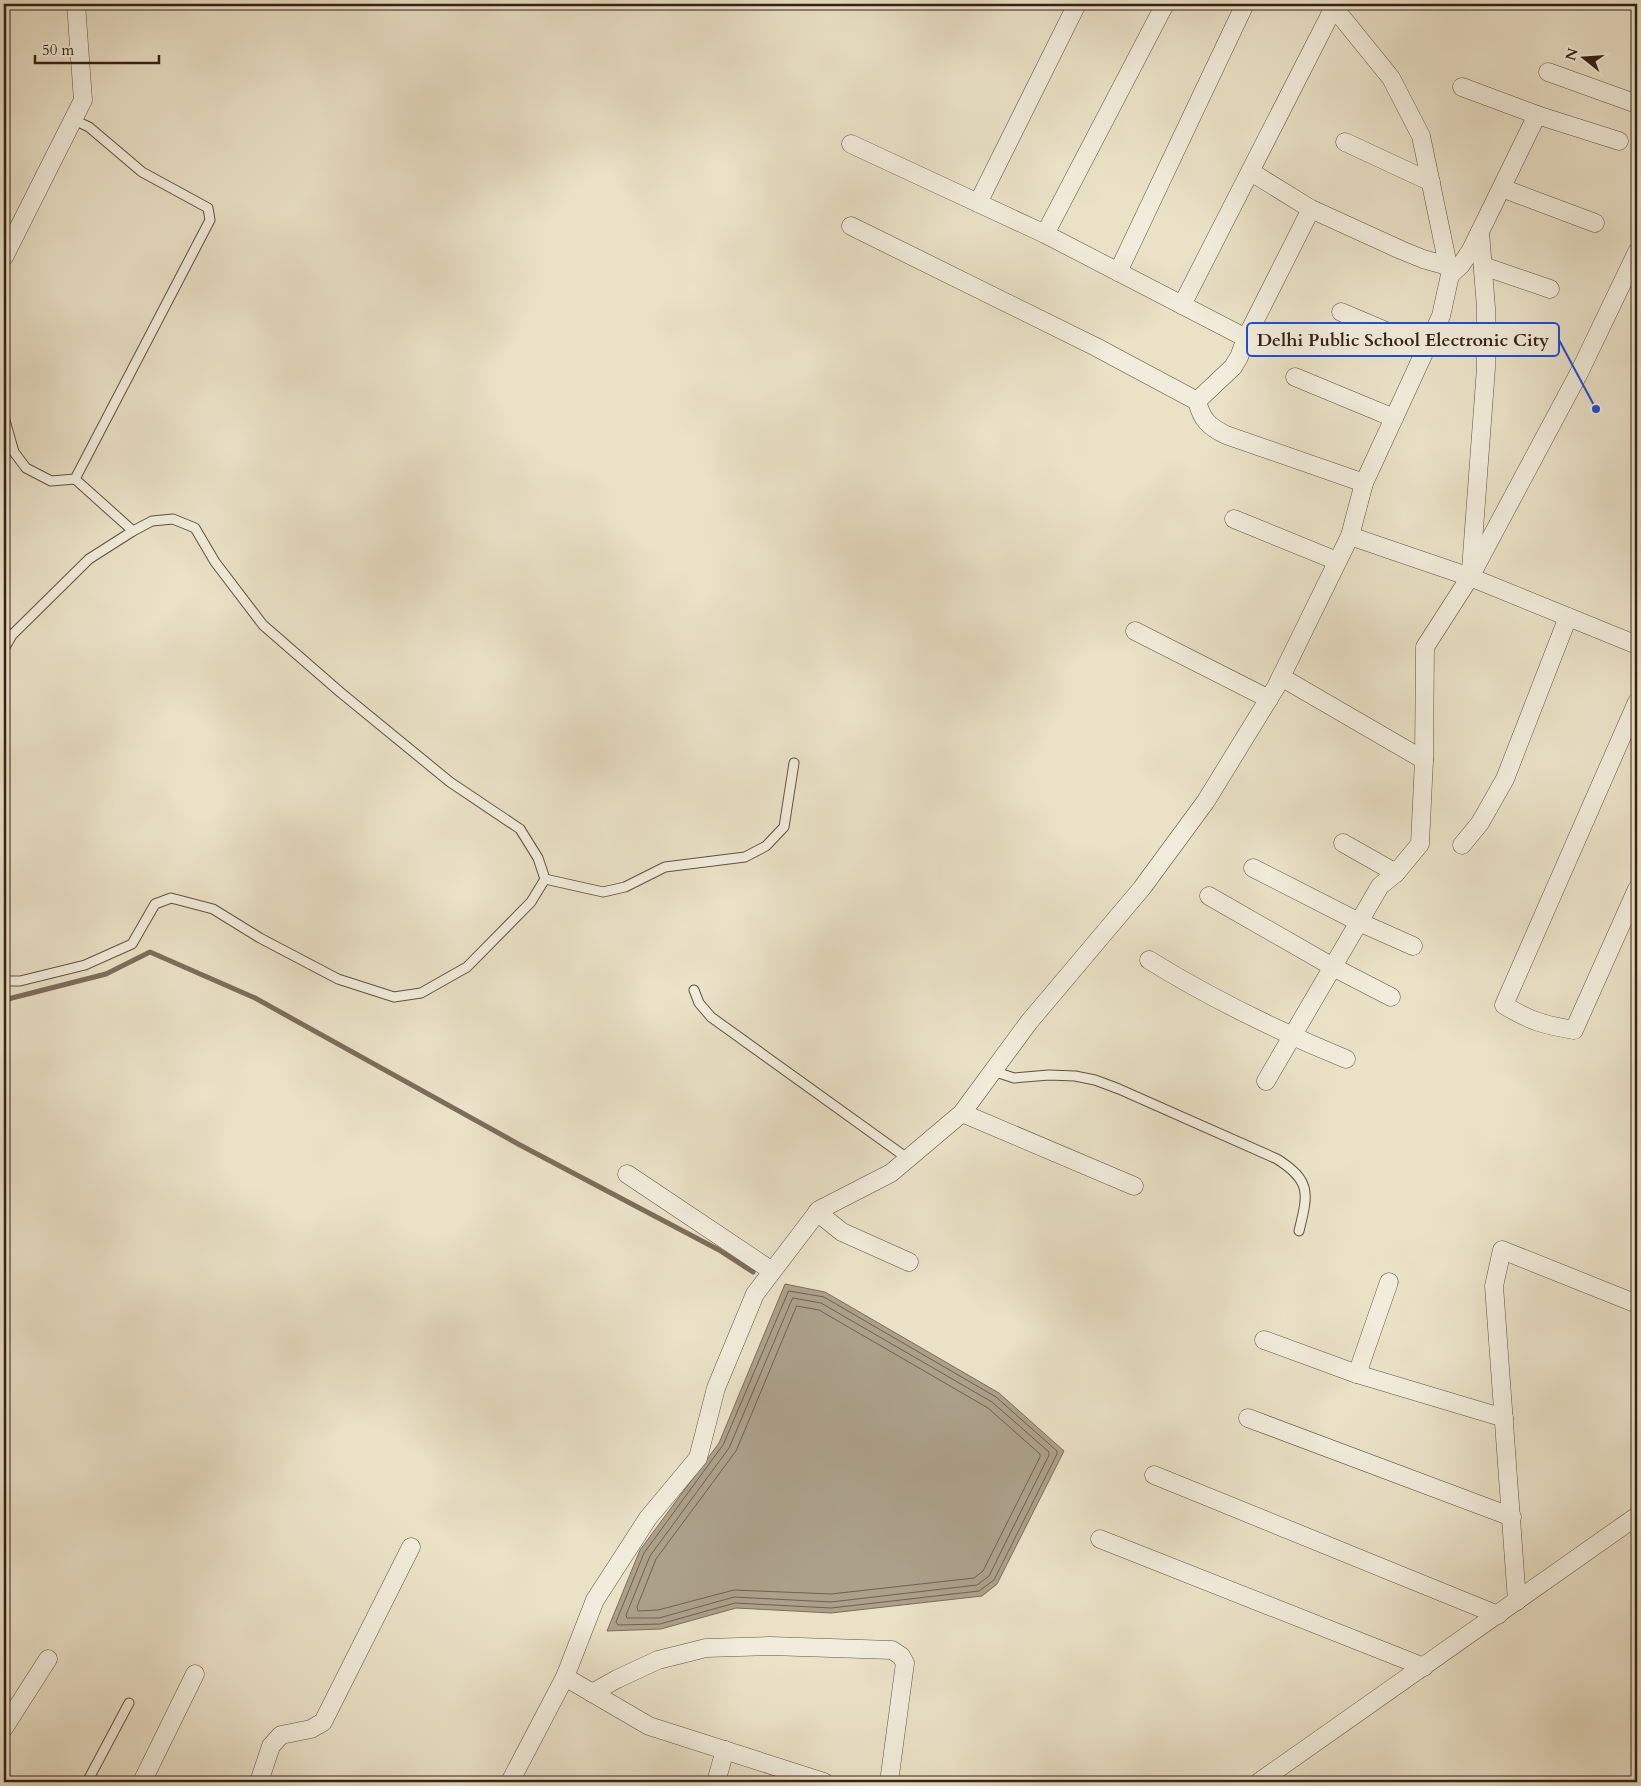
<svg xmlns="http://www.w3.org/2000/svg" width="1641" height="1786" font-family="Cardo,serif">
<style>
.water{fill:#aca08a;stroke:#7c6d5b}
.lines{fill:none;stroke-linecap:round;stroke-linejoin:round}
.shore{stroke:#70604f;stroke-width:1}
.stream{stroke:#7c6d5b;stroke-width:5}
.lane-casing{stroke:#625141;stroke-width:11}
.street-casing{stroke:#625141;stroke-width:19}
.lane{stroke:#f1ecdb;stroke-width:9}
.street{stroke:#f1ecdb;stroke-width:18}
.leader{fill:none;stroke:#1d4ed8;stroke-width:2}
.callout-dot{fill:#1d4ed8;stroke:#f1ecdb;stroke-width:2}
.callout{fill:#f1ecdb;stroke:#1d4ed8;stroke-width:2}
.callout-label{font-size:18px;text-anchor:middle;font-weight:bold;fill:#342114}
</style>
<rect width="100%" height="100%" fill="#eae1c7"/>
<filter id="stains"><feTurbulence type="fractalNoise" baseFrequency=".004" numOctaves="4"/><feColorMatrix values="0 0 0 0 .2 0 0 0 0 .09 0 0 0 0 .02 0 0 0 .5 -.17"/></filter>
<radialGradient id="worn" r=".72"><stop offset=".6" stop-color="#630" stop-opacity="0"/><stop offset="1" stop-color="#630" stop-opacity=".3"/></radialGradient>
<path class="water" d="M785,1284L825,1292L999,1393L1064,1451L997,1584L982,1596L831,1613L736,1608L661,1629L607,1631L640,1550L719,1443Z"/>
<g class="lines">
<g class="shore">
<path d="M789,1291L824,1297L996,1397L1057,1451V1454L994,1580L979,1591L831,1608L735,1603L660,1624L618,1625L616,1622L644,1553L723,1445Z"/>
<path d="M793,1298L821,1303L992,1402L1049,1452V1455L989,1576L977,1585L831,1602L734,1597L659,1618H627L626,1615L650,1556L729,1448Z"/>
<path d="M797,1306L819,1310L988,1408L1040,1454V1457L983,1571L974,1578L831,1594L734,1590L658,1610L638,1611L637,1607L656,1559L736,1451Z"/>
</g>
<path class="stream" d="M4,1004L8,999L106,974L150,952L255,998L520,1145L719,1250L753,1272"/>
<g class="lane-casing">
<g id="lane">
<path d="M4,417L14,452L26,468L51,481L75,479L210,220L208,208L142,172L89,127L74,120"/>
<path d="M4,649L12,635L89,559L133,531"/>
<path d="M545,879L603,892L625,887L665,867L745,857L766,846L784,827L794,763"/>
<path d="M4,981H20L85,965L132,944L155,904L171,898L213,909L260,938L338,979L394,997L421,993L467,967L531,902L545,879L538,858L520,829L450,782L340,692L263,625L215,562L195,528L173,519L152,521L133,531L75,479"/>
<path d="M694,990L699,1003L711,1017L907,1158"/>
<path d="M993,1071L1014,1078L1049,1075L1075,1076L1095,1080L1119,1089L1277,1159C1312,1181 1308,1194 1299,1231"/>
<path d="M87,1782L129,1703"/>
</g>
</g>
<g class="street-casing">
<g id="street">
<path d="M1548,72L1637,104"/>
<path d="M1462,87L1537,115L1619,141"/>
<path d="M1345,142L1431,182"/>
<path d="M851,144L1045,234L1246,338"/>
<path d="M1251,172L1311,209L1401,250L1423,259L1448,266"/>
<path d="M1502,188L1595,223"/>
<path d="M978,203L1077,4"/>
<path d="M851,226L1096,347L1197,401C1202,420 1208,426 1226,435L1364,483"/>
<path d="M1045,234L1165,4"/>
<path d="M4,257L83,100L76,4"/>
<path d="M1483,266L1550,289"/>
<path d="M1118,272L1245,4"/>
<path d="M1450,275L1461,265L1471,250L1537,115"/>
<path d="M1182,305L1334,7"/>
<path d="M1341,312L1426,348"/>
<path d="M1295,377L1394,418"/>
<path d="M1197,401L1233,367L1239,357L1246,338L1311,209"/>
<path d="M1234,519L1337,561"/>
<path d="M1350,536L1470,577L1637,645"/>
<path d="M1471,569L1486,368V308L1480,232"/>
<path d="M1135,631L1269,699"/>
<path d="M1637,702L1504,1005C1530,1021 1544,1025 1574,1030L1637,889"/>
<path d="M1424,760L1425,647L1470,577L1579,373L1637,252"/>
<path d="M1343,843L1396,873"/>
<path d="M1462,845L1480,823L1505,779L1568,617"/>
<path d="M1253,868L1359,922L1413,946"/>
<path d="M1209,896L1333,967L1391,997"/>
<path d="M1149,960C1212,999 1278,1031 1346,1059"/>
<path d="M1266,1081L1380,886L1396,873L1420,844L1424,760L1281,677"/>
<path d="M962,1113L1134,1186"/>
<path d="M627,1174L772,1271"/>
<path d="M817,1212L842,1232L909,1262"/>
<path d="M1264,1340L1357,1374L1504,1418"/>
<path d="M1357,1374L1389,1282"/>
<path d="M1248,1418L1512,1517"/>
<path d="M1154,1475L1498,1615"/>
<path d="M1100,1539L1424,1667"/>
<path d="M1517,1601L1494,1286L1502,1250L1637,1304"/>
<path d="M565,1677L649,1726L824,1782"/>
<path d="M592,1693L617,1679L658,1660L706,1648L770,1646L892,1650L901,1656L905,1663L889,1782"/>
<path d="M4,1728L48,1659"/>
<path d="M142,1782L195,1674"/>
<path d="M259,1782L271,1746L281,1735L311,1729L323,1722L411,1547"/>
<path d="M510,1782L565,1677L595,1600L648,1518L698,1458L716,1388L755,1294L819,1210L891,1173L962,1113L1029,1022L1142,888L1206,801L1276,687L1350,536L1364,483L1441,316L1450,275L1421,136L1391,78L1331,4"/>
<path d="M716,1782L725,1750"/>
<path d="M1259,1782L1637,1516"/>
</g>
</g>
<use href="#lane" class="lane"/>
<use href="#street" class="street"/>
</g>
<path class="leader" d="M1596 409L1559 340"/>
<circle class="callout-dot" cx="1596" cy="409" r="5"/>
<rect class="callout" x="1247" y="323" width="312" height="33" rx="5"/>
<g class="callout-label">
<text x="1403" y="346">Delhi Public School Electronic City</text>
</g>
<rect width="1641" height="1786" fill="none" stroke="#eae1c7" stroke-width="20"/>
<rect x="5" y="5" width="1631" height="1776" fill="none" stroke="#342114" stroke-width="2.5"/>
<rect x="10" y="10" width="1621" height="1766" fill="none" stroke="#342114"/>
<g transform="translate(1584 58) rotate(287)" stroke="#f1ecdb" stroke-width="4" paint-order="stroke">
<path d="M0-4L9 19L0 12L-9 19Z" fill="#342114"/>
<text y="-8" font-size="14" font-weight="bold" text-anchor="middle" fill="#342114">N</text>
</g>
<path d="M35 55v8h124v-8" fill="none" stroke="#342114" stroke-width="2.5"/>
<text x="42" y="55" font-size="15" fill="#342114" stroke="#f1ecdb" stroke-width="4" paint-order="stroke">50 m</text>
<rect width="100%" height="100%" filter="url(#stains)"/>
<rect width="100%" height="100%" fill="url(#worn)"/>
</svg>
